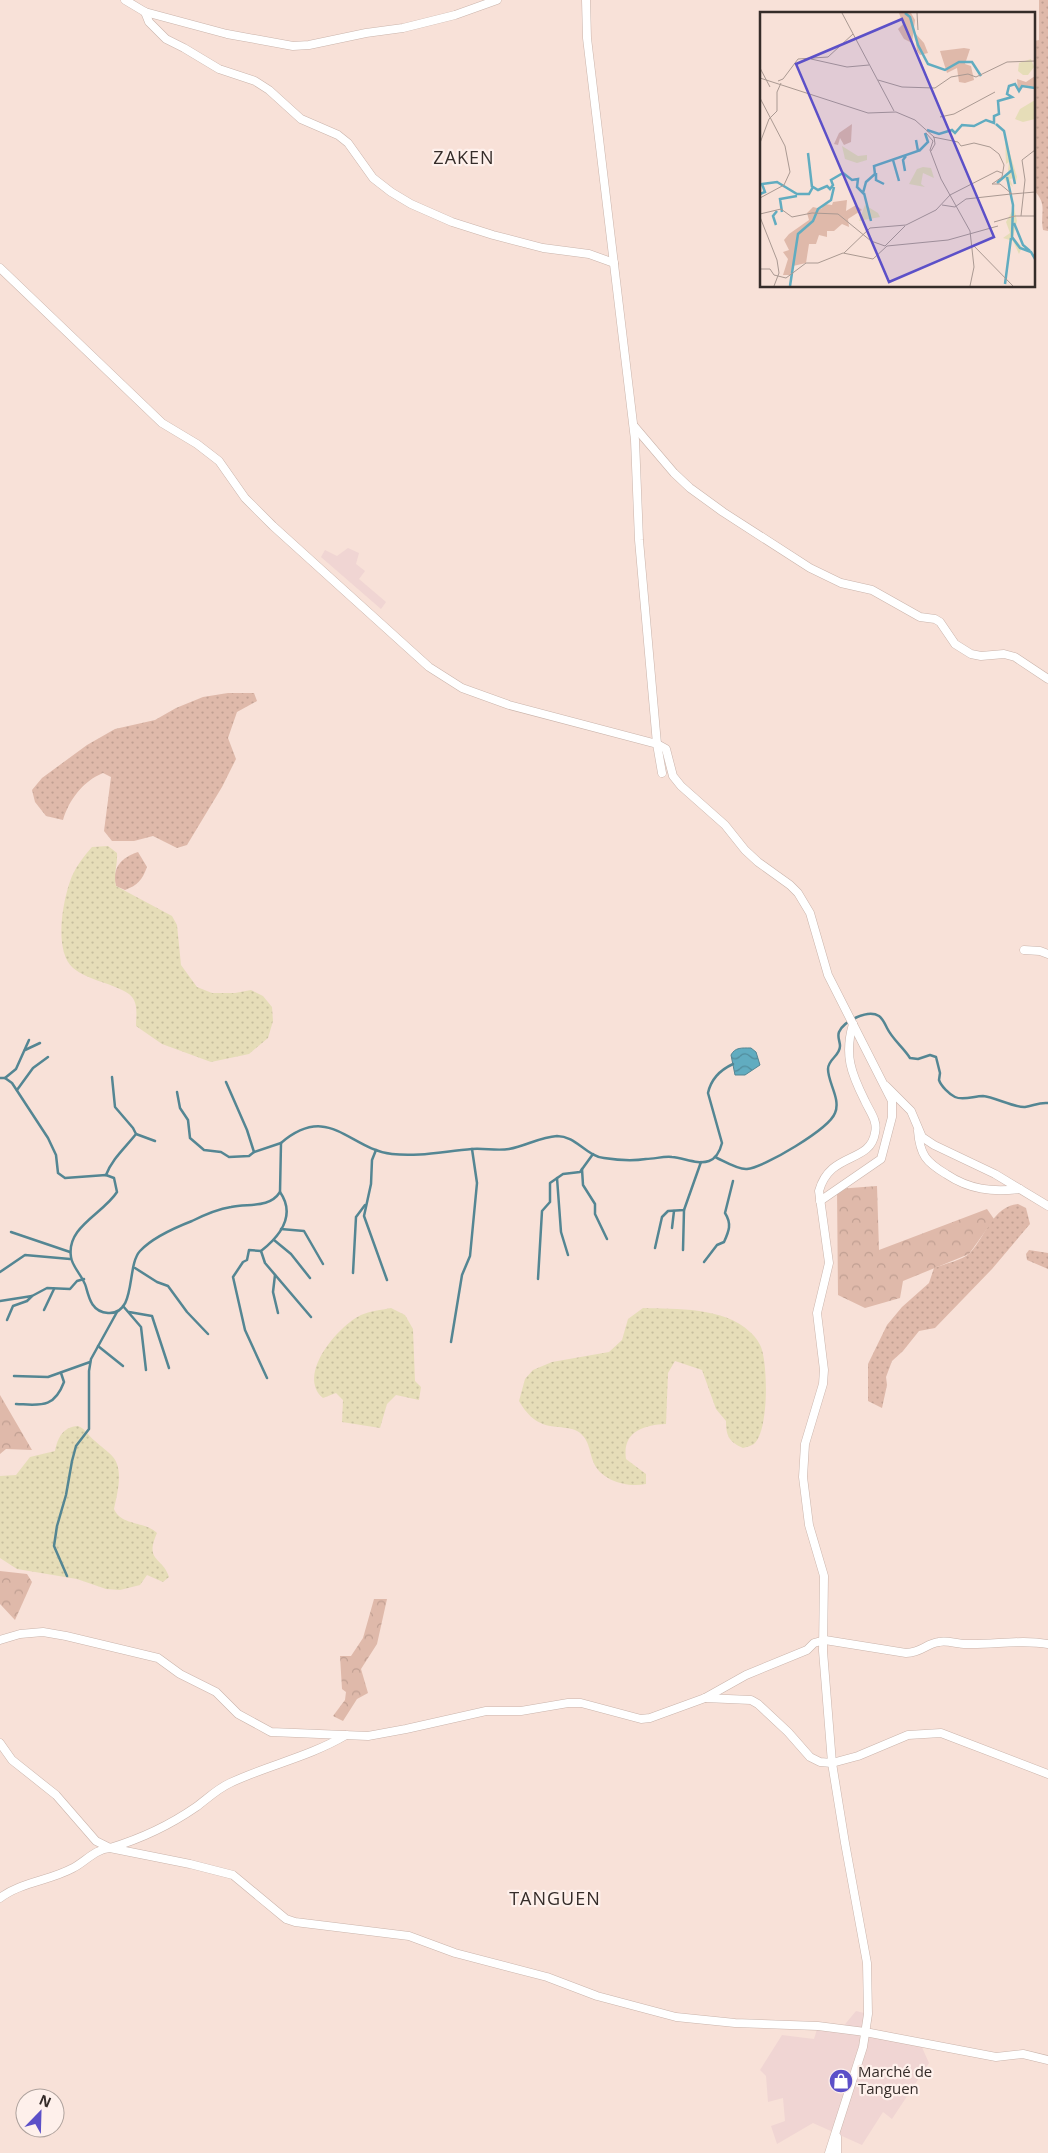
<svg xmlns="http://www.w3.org/2000/svg" width="1048" height="2153" font-family="'Open Sans',sans-serif">
<style>
.commercial{fill:#f0d5d3}
.grass{fill:url(#grass-dots)}
.forest{fill:url(#forest-crowns)}
.sand{fill:url(#sand-dots)}
.water{fill:url(#water-waves);stroke:#548693}
.lines{fill:none;stroke-linecap:round;stroke-linejoin:round}
.stream{stroke:#548693;stroke-width:2.5}
.street-casing{stroke:#cab4ab;stroke-width:9}
.street{stroke:#fff;stroke-width:8}
.labels{text-anchor:middle;stroke-width:4.5;stroke-linejoin:round;paint-order:stroke}
.poi-label{font-size:15px;fill:#352c29;stroke:#fef0eb;text-anchor:start}
.quarter-label{font-size:18px;letter-spacing:1px;fill:#352c29;stroke:#fef0eb}
.inset-river{fill:none;stroke:#61acc0;stroke-width:2.5}
.inset-road{fill:none;stroke:#aa9992;stroke-width:1}
.view{fill:#5c50c8;fill-opacity:0.15;stroke:#5c50c8;stroke-width:2.5}
.inset-edge{fill:none;stroke:#352c29;stroke-width:2.5}
</style>
<defs>
<pattern id="grass-dots" width="8" height="8" patternUnits="userSpaceOnUse" patternTransform="scale(1.25)"><rect width="8" height="8" fill="#dfb9aa"/><path d="M2 2h.1M6 6h.1" fill="none" stroke="#c09f92" stroke-width="1.8" stroke-linecap="round"/></pattern>
<pattern id="forest-crowns" width="20" height="18" patternUnits="userSpaceOnUse" patternTransform="scale(1.25)"><rect width="20" height="18" fill="#dfb9aa"/><path d="M2 6a3 3 0 1 1 6 0M12 15a3 3 0 1 1 6 0" fill="none" stroke="#c09f92"/></pattern>
<pattern id="sand-dots" width="8" height="8" patternUnits="userSpaceOnUse" patternTransform="scale(1.25)"><rect width="8" height="8" fill="#e6ddb8"/><path d="M2 2h.1M6 6h.1" fill="none" stroke="#c6be9e" stroke-width="1.8" stroke-linecap="round"/></pattern>
<pattern id="water-waves" width="16" height="10" patternUnits="userSpaceOnUse" patternTransform="scale(1.25)"><rect width="16" height="10" fill="#61acc0"/><path d="M0 5q4-4 8 0t8 0" fill="none" stroke="#518c9c"/></pattern>
</defs>
<rect width="100%" height="100%" fill="#f8e1d8"/>
<g class="commercial">
<path d="M348,548L359,553L356,564L365,571L359,579L386,602L381,609L321,557L325,550L337,556Z"/>
<path d="M856,2011L868,2014L865,2032L920,2043L929,2063L892,2119L883,2112L862,2145L813,2123L777,2144L771,2126L785,2121L783,2098L768,2102L766,2076L760,2070L782,2035L814,2039L818,2026L841,2029Z"/>
</g>
<g class="grass">
<path d="M1039,0H1048V231L1043,230C1040,211 1048,206 1034,190V41L1039,40Z"/>
<path d="M228,693H254L257,701L237,712L228,738L236,759L222,787L187,845L177,848L153,836L134,841H112L104,831L111,777L103,773C83,781 69,800 63,820L46,816L35,802L32,790L42,778L87,745L115,729L155,720L176,708L203,697Z"/>
<path d="M138,852L147,867C142,880 138,885 125,890L116,886C111,868 122,857 138,852Z"/>
<path d="M1018,1204L1026,1208L1030,1224L992,1269L935,1328L919,1331L903,1351L892,1361L886,1377L887,1385L882,1408L868,1401V1364L887,1325L902,1307L929,1283L934,1268C944,1264 963,1260 970,1253C985,1237 993,1206 1018,1204Z"/>
<path d="M1029,1250L1048,1253V1269L1027,1260L1026,1254Z"/>
</g>
<g class="forest">
<path d="M877,1186L879,1250L987,1209L994,1219L969,1254L903,1281L900,1298L865,1308L838,1295L837,1189Z"/>
<path d="M0,1395L32,1450L6,1449L0,1454Z"/>
<path d="M0,1571L27,1574L32,1582L15,1620L0,1604Z"/>
<path d="M374,1599H387L377,1644L361,1669L368,1693L357,1699L343,1721L333,1716L345,1700L346,1692L342,1689L340,1656H351L363,1638Z"/>
</g>
<g class="sand">
<path d="M108,846L117,853C118,865 113,874 116,886L172,916L177,925L181,965L197,987L212,993H235L251,990L263,996L272,1007L273,1021L268,1038L249,1054L211,1062L162,1044L136,1026C136,1015 139,1002 129,994C113,983 89,981 73,968C53,950 63,898 72,876C77,865 84,856 92,847Z"/>
<path d="M391,1308L405,1315L413,1329L415,1381L421,1387L419,1400L396,1395L387,1404L380,1428L342,1422L343,1400L336,1393L323,1398C296,1375 338,1326 361,1315C370,1311 381,1310 391,1308Z"/>
<path d="M643,1308C676,1309 724,1307 750,1332C754,1335 759,1342 761,1347C768,1365 769,1431 754,1444C751,1446 746,1447 743,1448C729,1442 726,1436 726,1421L716,1409L702,1370L675,1361L668,1373L666,1424C643,1425 622,1432 626,1459L646,1474V1484C628,1488 600,1481 593,1461C589,1450 589,1438 577,1431C572,1428 565,1428 559,1427C539,1426 529,1418 519,1401L525,1379L533,1370L552,1362L609,1352L622,1340L628,1319Z"/>
<path d="M78,1426C87,1430 88,1436 95,1441C101,1447 107,1450 113,1457C124,1470 117,1494 114,1509C121,1526 145,1521 157,1533C144,1562 163,1557 169,1577L163,1582L147,1575L140,1585L120,1590L106,1589L77,1579L17,1569L0,1558V1476L16,1475L30,1457L55,1451C58,1437 63,1427 78,1426Z"/>
</g>
<path class="water" d="M751,1048L756,1052L760,1065L745,1075H735L731,1055C735,1047 742,1048 751,1048Z"/>
<g class="lines">
<g class="stream">
<path d="M25,1050L40,1043"/>
<path d="M0,1078H5L12,1083L48,1138L56,1155L58,1173L65,1178L106,1175L114,1178L117,1192C103,1214 66,1227 71,1257C72,1267 83,1276 86,1287C89,1298 92,1312 108,1313C137,1315 126,1266 140,1251C153,1237 174,1228 192,1221C204,1215 218,1209 231,1207C248,1203 269,1209 280,1192L281,1143C329,1102 349,1149 392,1154C419,1157 445,1151 472,1149C484,1148 497,1151 509,1149C526,1146 540,1137 557,1136C576,1136 586,1156 604,1158C617,1160 633,1161 646,1159C655,1159 663,1156 672,1157C684,1158 698,1165 709,1161C717,1158 720,1151 722,1143L708,1093C711,1079 720,1070 733,1064"/>
<path d="M5,1078L16,1069L29,1040"/>
<path d="M226,1082L247,1130L254,1152L281,1143"/>
<path d="M17,1090L33,1068L48,1057"/>
<path d="M177,1092L180,1108L188,1120L190,1138L204,1150L221,1152L229,1157L249,1156L254,1152"/>
<path d="M136,1134L155,1141"/>
<path d="M376,1150L372,1160L371,1184L364,1216L387,1280"/>
<path d="M715,1157C724,1161 738,1170 747,1169C765,1167 829,1129 835,1113C841,1099 828,1083 828,1069C828,1059 840,1056 840,1046C840,1041 837,1037 839,1032C844,1021 868,1009 879,1016C883,1019 885,1024 887,1028C893,1040 903,1047 910,1058L918,1059L930,1055L936,1057L940,1073L939,1080C941,1086 949,1094 955,1097C963,1101 974,1096 983,1096C994,1097 1016,1108 1025,1107C1033,1106 1039,1102 1048,1103"/>
<path d="M582,1169L583,1185L595,1204V1214L607,1239"/>
<path d="M106,1175C112,1159 125,1148 136,1134L133,1128L115,1107L112,1077"/>
<path d="M557,1178L561,1232L568,1255"/>
<path d="M280,1192C296,1215 280,1236 261,1251L265,1263L311,1317"/>
<path d="M672,1228L674,1211"/>
<path d="M281,1229L304,1231L323,1264"/>
<path d="M11,1232L70,1252"/>
<path d="M274,1240L291,1254L310,1278"/>
<path d="M655,1248L662,1217L668,1211L684,1210L701,1162"/>
<path d="M683,1250L684,1210"/>
<path d="M261,1251L249,1250L247,1260L243,1262L233,1277L245,1330L267,1378"/>
<path d="M704,1262L717,1245L724,1242C729,1231 732,1224 725,1213L733,1181"/>
<path d="M135,1268L157,1282L168,1286L187,1312L208,1334"/>
<path d="M0,1272L25,1255L70,1259"/>
<path d="M353,1273L356,1217L365,1205"/>
<path d="M275,1275L273,1292L278,1313"/>
<path d="M538,1279L542,1211L550,1202V1183L563,1174L580,1172L593,1154"/>
<path d="M0,1301L32,1296L47,1288L70,1289L77,1281L84,1279"/>
<path d="M123,1306L141,1327L146,1370"/>
<path d="M44,1310L54,1289"/>
<path d="M129,1312L152,1316L169,1368"/>
<path d="M7,1320L13,1306L27,1301L32,1296"/>
<path d="M451,1342L462,1275L470,1256L477,1183L472,1149"/>
<path d="M98,1346L123,1366"/>
<path d="M14,1376L48,1377L90,1362"/>
<path d="M16,1404C40,1405 54,1409 64,1382L61,1373"/>
<path d="M67,1576L54,1546L57,1526L66,1495L72,1461L76,1446L89,1429V1371L91,1359L117,1312"/>
</g>
<g class="street-casing">
<g id="street">
<path d="M125,0L145,12L227,34L293,46L309,45L366,33L403,28L455,15L497,0"/>
<path d="M586,0L587,38L635,440L639,540L657,744L662,773"/>
<path d="M145,12L149,22L166,39L184,48L219,69L255,81L269,90L301,119L338,135L348,143L373,178L391,192L411,204L452,222L493,235L543,248L589,254L614,263"/>
<path d="M0,268L162,423L197,444L219,461L245,498L273,526L429,667L462,688L509,705L657,744L666,749L673,776L681,786L725,825L745,850L758,862L790,885L798,893L810,913L828,975L892,1101V1117L881,1159L820,1201"/>
<path d="M634,426L674,473L690,488L723,512L810,568L841,583L872,590L920,617L935,619L940,622L955,644L971,654L981,656L1004,654L1015,657L1048,679"/>
<path d="M1024,950L1040,951L1048,954"/>
<path d="M886,1086L911,1111L922,1137L934,1145L995,1174L1048,1206"/>
<path d="M918,1131C920,1155 926,1162 946,1174C970,1190 992,1192 1020,1189"/>
<path d="M0,1640L20,1634L43,1632L66,1636L158,1658L180,1674L216,1692L238,1714L271,1732L368,1736L406,1729L486,1711H521L568,1703H581L641,1719L650,1718L705,1698L746,1675L807,1650L814,1643L825,1640L906,1653C923,1652 925,1644 939,1642C947,1640 957,1644 966,1644C994,1645 1021,1639 1048,1644"/>
<path d="M705,1698L751,1700L758,1704L788,1732L810,1757L820,1762L832,1763L858,1756L908,1735L941,1733L1048,1774"/>
<path d="M0,1743L12,1760L56,1795L96,1841L110,1848C140,1839 170,1825 196,1807C207,1799 217,1789 230,1783C268,1765 309,1757 346,1735"/>
<path d="M0,1898C21,1882 49,1881 73,1868C85,1862 95,1849 110,1848L190,1864L233,1875L286,1919L295,1922L409,1936L455,1953L547,1977L597,1996L676,2017L735,2023L818,2026L865,2032L996,2057L1023,2054L1048,2060"/>
<path d="M837,2137V2153"/>
<path d="M829,2153L863,2047L868,2014L867,1963L845,1843L832,1763L823,1651L824,1576L809,1525L803,1477L805,1444L823,1384L824,1370L817,1313L829,1263L819,1191C830,1151 870,1164 875,1133C878,1121 870,1112 865,1101C851,1073 844,1055 853,1024"/>
</g>
</g>
<use href="#street" class="street"/>
</g>
<defs>
<g id="shop-disc" transform="scale(1.25)"><circle r="9.5" fill="#5c50c8" stroke="#fef0eb"/><path d="M-5-2.5h2.3a2.7 3.5 0 0 1 5.4 0H5L5.5 6h-11ZM-1.5-2.5h3a1.5 2.3 0 0 0-3 0Z" fill="#fff"/></g>
</defs>
<g fill-rule="evenodd">
<use href="#shop-disc" x="841" y="2081"/>
</g>
<g class="labels">
<g class="poi-label">
<text x="858" y="2077">Marché de<tspan x="858" dy="17">Tanguen</tspan></text>
</g>
<g class="quarter-label">
<text x="464" y="164">ZAKEN</text>
<text x="555" y="1905">TANGUEN</text>
</g>
</g>
<g transform="translate(760 12)">
<rect width="275" height="275" fill="#f8e1d8"/>
<path d="M139,1H151L155,8L152,31L144,27L138,17L143,12ZM92,112L91,130L84,133L80,126L78,133L74,132L79,121Z" fill="#dfb9aa"/>
<path d="M155,21L164,31L168,41L160,43L157,39ZM204,36L210,37L205,52L211,54L214,68L205,71L199,70L197,56L187,61L180,39ZM275,64V76L262,74L258,79L257,67L266,70ZM87,188L86,199L96,193L102,198L88,207L89,215L82,212L74,219H67V225L59,223L56,232H49L46,251L33,254L30,263H23L28,247L23,240L29,238L24,228L29,222L49,208L47,201L53,195L61,197L65,192L72,193L73,190Z" fill="#dfb9aa"/>
<path d="M271,47L274,55L268,63H263L258,59L259,51ZM275,88V107L263,110L255,107L260,97ZM245,125L257,165L255,173L254,166L250,167L253,175L244,167L251,159H248L249,150L246,152ZM82,134L98,144L107,143V148L97,151L85,147ZM163,155L171,156L174,166L163,161L161,172L165,175L149,172L157,157ZM105,193L118,201L120,205L99,209ZM254,196L257,209L253,225L262,235L259,242L253,229L243,226L250,221L246,210Z" fill="#e6ddb8"/>
<path class="inset-river" d="M145,1L150,5L158,33L168,52L185,58L199,50H212L221,64M236,112L244,119L255,172M167,118L179,122L192,118L195,121L202,113L214,114L226,108L234,111V104L239,102L238,89L252,85L247,82L249,74L255,72L259,79L262,74L275,76M159,139L168,130L165,121M48,141L52,175M133,148L139,169M145,159L143,148L146,144M116,161V168L124,172M247,165L253,193L252,225L260,236L271,240L275,247M237,171L252,158M104,181L111,209M0,182L5,180L2,172L17,170L37,182H49L53,175L58,178L67,174L70,177L73,173L71,168L83,161L92,168L98,167L97,175L103,181L106,170L115,162L114,154L158,139L156,128M22,200L20,187L37,184M254,211L263,233L270,239M16,213L13,204L17,199M245,272L251,226M30,274L38,222L53,209L58,197L71,188L74,175"/>
<path class="inset-road" d="M82,1L134,99M157,1L158,18M51,47L87,55L109,53M0,56L10,75M0,66L108,101L136,100L155,108L174,125L175,132L171,139M118,68L142,75L175,76L191,65L208,62L216,65L247,50L275,49M18,69L23,67L38,47L68,45L93,22M0,86L25,134L30,160L24,173L0,186M180,105L194,102L235,80M166,121L173,129L170,138L181,167L210,219L214,255L210,274M173,125L198,130L201,134L214,131L230,135L239,142L244,153L242,165L232,172H240L252,182L275,180M0,131L9,107L17,99V80L21,71M182,193L195,195L206,187L251,182M0,202L21,197L32,205L52,201L78,202L111,229L125,234L145,214M261,204L265,168L262,148L275,138M0,205L17,248L19,261L14,274M234,210L255,204H275M213,233L253,274M84,241L110,216L146,213L176,198L190,183L237,159L242,161M0,257H10L14,263L26,266L46,251H58L83,241L113,247L127,234L188,228L238,214"/>
<path class="view" d="M142,7L234,225L129,270L36,52Z"/>
<rect width="275" height="275" class="inset-edge"/>
</g>
<g transform="translate(40 2113) rotate(23)"><circle r="24" fill="#fef0eb" stroke="#aea29d"/>
<path d="M0-4L9 19L0 12L-9 19Z" fill="#5c50c8"/>
<text y="-8" font-size="14" font-weight="bold" text-anchor="middle" fill="#352c29">N</text>
</g>
</svg>
